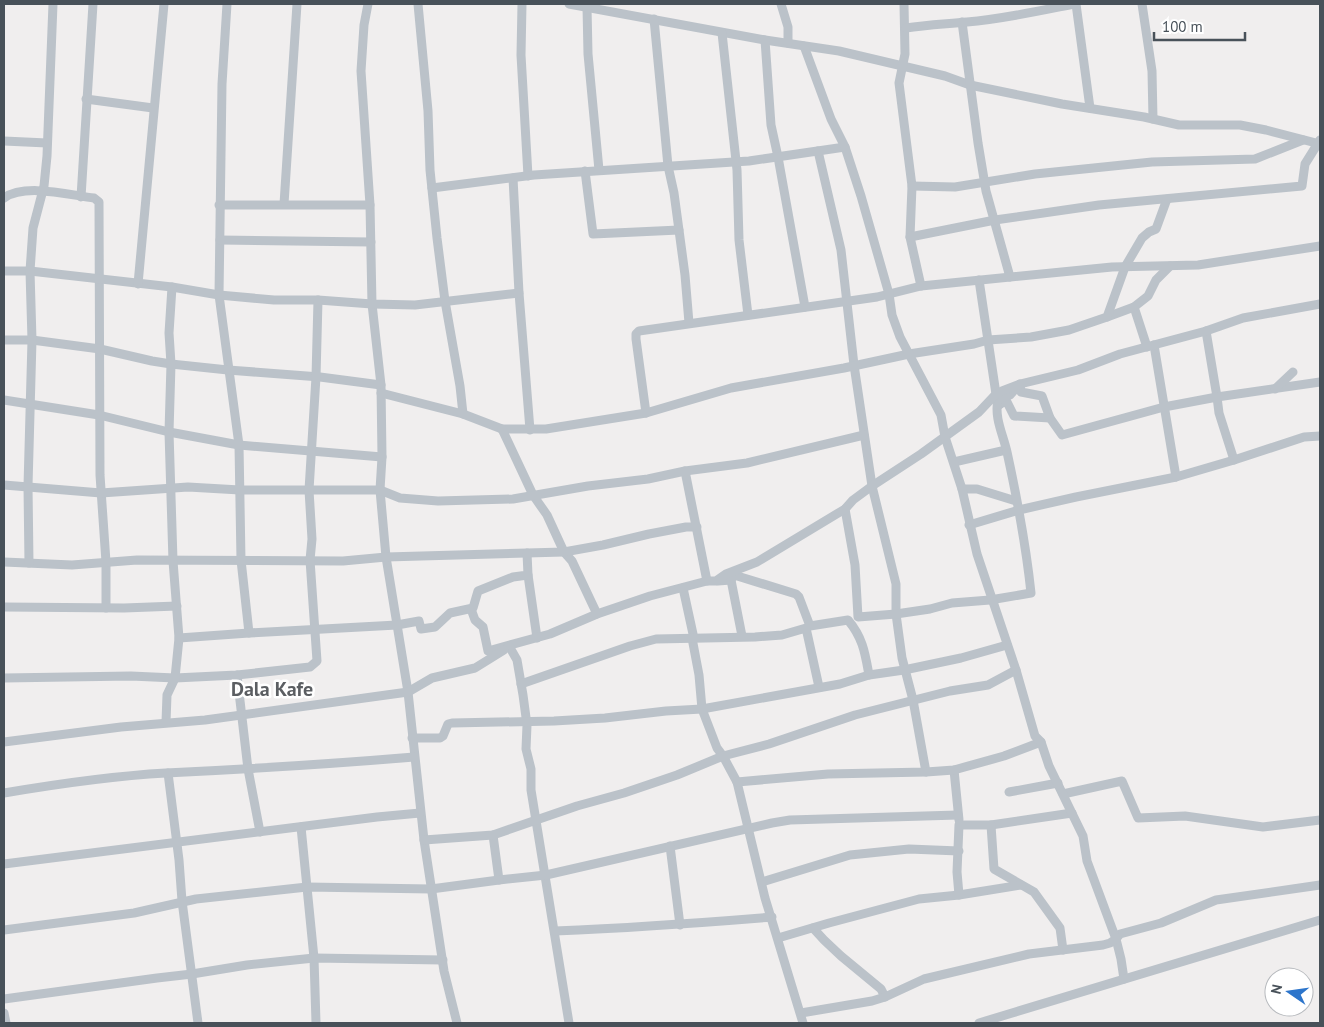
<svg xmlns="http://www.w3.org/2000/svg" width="1324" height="1027" font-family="'PT Sans',sans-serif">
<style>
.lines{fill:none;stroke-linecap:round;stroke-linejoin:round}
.minor{stroke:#bbc2c9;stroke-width:9}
.labels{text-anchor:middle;stroke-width:5;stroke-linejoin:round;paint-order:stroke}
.district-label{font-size:20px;font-weight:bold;fill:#5b5e62;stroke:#fff}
</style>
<rect width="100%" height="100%" fill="#f0eeee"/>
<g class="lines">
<g class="minor">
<path d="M227,4L222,84L219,295L239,445L241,560L249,633"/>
<path d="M368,4L364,25L361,71L370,205L372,304L381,385L382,457L380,490L386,557L408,692L424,840L444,971L457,1023"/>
<path d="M418,4L428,111L430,170L437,238L445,301L460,386L463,414"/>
<path d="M522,4L521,55L528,176"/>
<path d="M569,4L765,40L839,51L945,76L970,85L1062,104L1144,117L1179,125H1240L1266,130L1320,144"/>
<path d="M781,4L788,27V43"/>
<path d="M904,4L905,54L899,83L912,186L910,237L921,286"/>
<path d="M1076,4L1090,108"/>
<path d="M1142,4L1152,71L1153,119"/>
<path d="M587,7L588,54L599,170"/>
<path d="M654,19L668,166L674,193L685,275L689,323"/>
<path d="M962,22L978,143L986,191L1010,277"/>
<path d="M906,28C926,25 947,24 967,22C1003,19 1039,11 1074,4"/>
<path d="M722,33L737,170L739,240L748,315"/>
<path d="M765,40L771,125L778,157L805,307"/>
<path d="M86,99L153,108"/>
<path d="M4,141L47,143"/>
<path d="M818,151L841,250L854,365L872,486L896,584V614L902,658L913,700L926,772"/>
<path d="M585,171L593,234L679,230"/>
<path d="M513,178L519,293L530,430"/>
<path d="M912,186L955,187L1035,174L1152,162L1255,159L1303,140"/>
<path d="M432,188L534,175L749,161L845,147"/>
<path d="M81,197L93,4"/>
<path d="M4,198C25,183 69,195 94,198L99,202L100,475L106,562V608"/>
<path d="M284,204L297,4"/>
<path d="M219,205H370"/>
<path d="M910,237L995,220L1099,205L1302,186L1305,164L1320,140"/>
<path d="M220,240L371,242"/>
<path d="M4,271H30L172,287L219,295L274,300H318L372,304L415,305L519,293"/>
<path d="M979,280L996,394"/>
<path d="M138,284L164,4"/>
<path d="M1134,307L1147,347"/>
<path d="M1107,317L1134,307L1148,296L1156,280L1170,266"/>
<path d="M1206,331L1217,397L1320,382"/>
<path d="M4,340H32L100,349L152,361L171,364L228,370L320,377L381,385"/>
<path d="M1154,345L1176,477"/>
<path d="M1020,384L1021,392L1042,396L1050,418L1062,435L1164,407L1217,397L1219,413L1234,460"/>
<path d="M1275,389L1293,372"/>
<path d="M381,393L463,414L502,429H546L646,413L731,388L844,368L909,354L974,344L988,340L1031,337L1069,330L1107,317L1125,267L1142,238L1149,232L1156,229L1167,199"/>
<path d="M4,400L99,415L169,432L239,445L382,457"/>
<path d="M999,405L1006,400L1014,416L1050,418"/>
<path d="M646,413L636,339V334L639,331L877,297L921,286L1112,267L1198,265L1320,246"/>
<path d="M502,429L533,495L547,515L564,552L572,561L597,614"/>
<path d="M954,462L1006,450"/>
<path d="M685,471L707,581"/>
<path d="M4,485L101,493L188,487L240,490H380L400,498L438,501L513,499L588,486L648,479L685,471L747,463L864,435"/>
<path d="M962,489H977L1016,501"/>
<path d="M845,509L855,565L858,617L896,614L930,609L952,603L990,600L1031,593C1026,545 1017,498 1007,452C1003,434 994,418 998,399L1010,395L1018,386"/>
<path d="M969,525L1019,510L1076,497L1176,477L1234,460L1304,437L1320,436"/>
<path d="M4,562L72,565L137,560L343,561L386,557L564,552L603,545L649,534L686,527H697"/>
<path d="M29,563L28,486L32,340L30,271L33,228L44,186L47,156L53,4"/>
<path d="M528,575L537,638"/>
<path d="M731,580L742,636"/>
<path d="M718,581L731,580L734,575L796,594L799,597L810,626L848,620C863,638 865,653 869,675"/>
<path d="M683,588L693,634L692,638L699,675L702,709L717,748L723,756L737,782L765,898L803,1023"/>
<path d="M4,607L124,608L177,606"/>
<path d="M471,609L475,620L483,627L488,651L550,634L597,614L650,596L707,581H716L726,574L757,562L845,509L853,500L872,486L921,454L979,412L996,394L1002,391L1020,384L1078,370L1120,354L1206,331L1243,318L1320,304"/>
<path d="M179,638L249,633L397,625L419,621L421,629L435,627L450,613L473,608L478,591L513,577L528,575L527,553"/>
<path d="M509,646L517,660L523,695L527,725L526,749L531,769V790L569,1023"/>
<path d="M237,675L248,769L260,832"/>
<path d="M4,678L131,676L175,678L237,675L310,667L317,661L310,560L312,539L309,490L316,377L318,300"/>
<path d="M521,684L630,646L656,639L755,637L782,635L806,628L819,687"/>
<path d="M166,722L167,695L175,678L179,638L173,561L169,432L171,364L169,333L172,287"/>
<path d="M412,738H440L443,736L448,724L452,723L554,721L605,718L666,711L702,709L840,684L869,675L904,670L961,658L1007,645"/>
<path d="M4,742L121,727L205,720L408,692L432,678L475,668L504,650"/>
<path d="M954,770L959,820"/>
<path d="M168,773L179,860L182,901L198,1023"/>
<path d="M737,782L828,774L926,772L954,770L1004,756L1041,742"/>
<path d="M1009,792L1058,783"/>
<path d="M4,793C57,784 112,776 166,773C249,769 331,764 414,757"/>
<path d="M1063,794L1122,781L1138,818L1185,816L1263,827L1320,820"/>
<path d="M991,825L1072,813"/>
<path d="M301,827L314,958L316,1023"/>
<path d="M493,835L499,880L546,875L772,823L790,820L958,815"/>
<path d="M424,840L493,835L577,806L624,793L677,775L723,756L769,744L855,715L950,691L988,685L1016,670"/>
<path d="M670,846L680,925"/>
<path d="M4,864L377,817L420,813"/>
<path d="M762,882L850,855L909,849L959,851"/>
<path d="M959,895L957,872L959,825H991L994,869L1034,892L1060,928L1063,950"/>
<path d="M813,928L824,940L841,956L881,989L885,997"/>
<path d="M4,930L134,913L196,899L307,887L431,889L499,880"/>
<path d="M555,931C627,928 699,923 772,917"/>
<path d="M778,938L829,923L919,899L959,895L1021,885"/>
<path d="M1124,979L1121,959L1116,939L1120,934L1161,923L1216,900L1320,885"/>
<path d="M4,999L157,978L192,974L247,965L314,958L443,960"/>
<path d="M4,1013L6,1023"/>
<path d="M801,1013L872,1001L885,997L924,979L1029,954L1103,945L1110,943L1116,939L1087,861L1083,836L1049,766L1041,742L1035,736L1016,670L977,554L962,489L945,437L941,415L900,337L892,315L889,294L861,196L845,147L831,119L804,46"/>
<path d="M979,1023L1320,920"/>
</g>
</g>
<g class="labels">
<g class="district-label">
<text x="272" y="696">Dala Kafe</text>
</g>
</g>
<rect width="1324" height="1027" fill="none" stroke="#485159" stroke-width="10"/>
<g transform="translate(1289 992) rotate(283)"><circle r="24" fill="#ffffff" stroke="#b6b9bd"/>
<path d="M0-4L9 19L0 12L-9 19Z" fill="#2d75cb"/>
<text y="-8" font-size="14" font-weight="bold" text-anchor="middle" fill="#485159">N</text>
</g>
<path d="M1154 32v8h91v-8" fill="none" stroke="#485159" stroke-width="2.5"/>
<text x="1162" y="32" font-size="15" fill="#485159" stroke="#ffffff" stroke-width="4" paint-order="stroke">100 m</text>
</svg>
